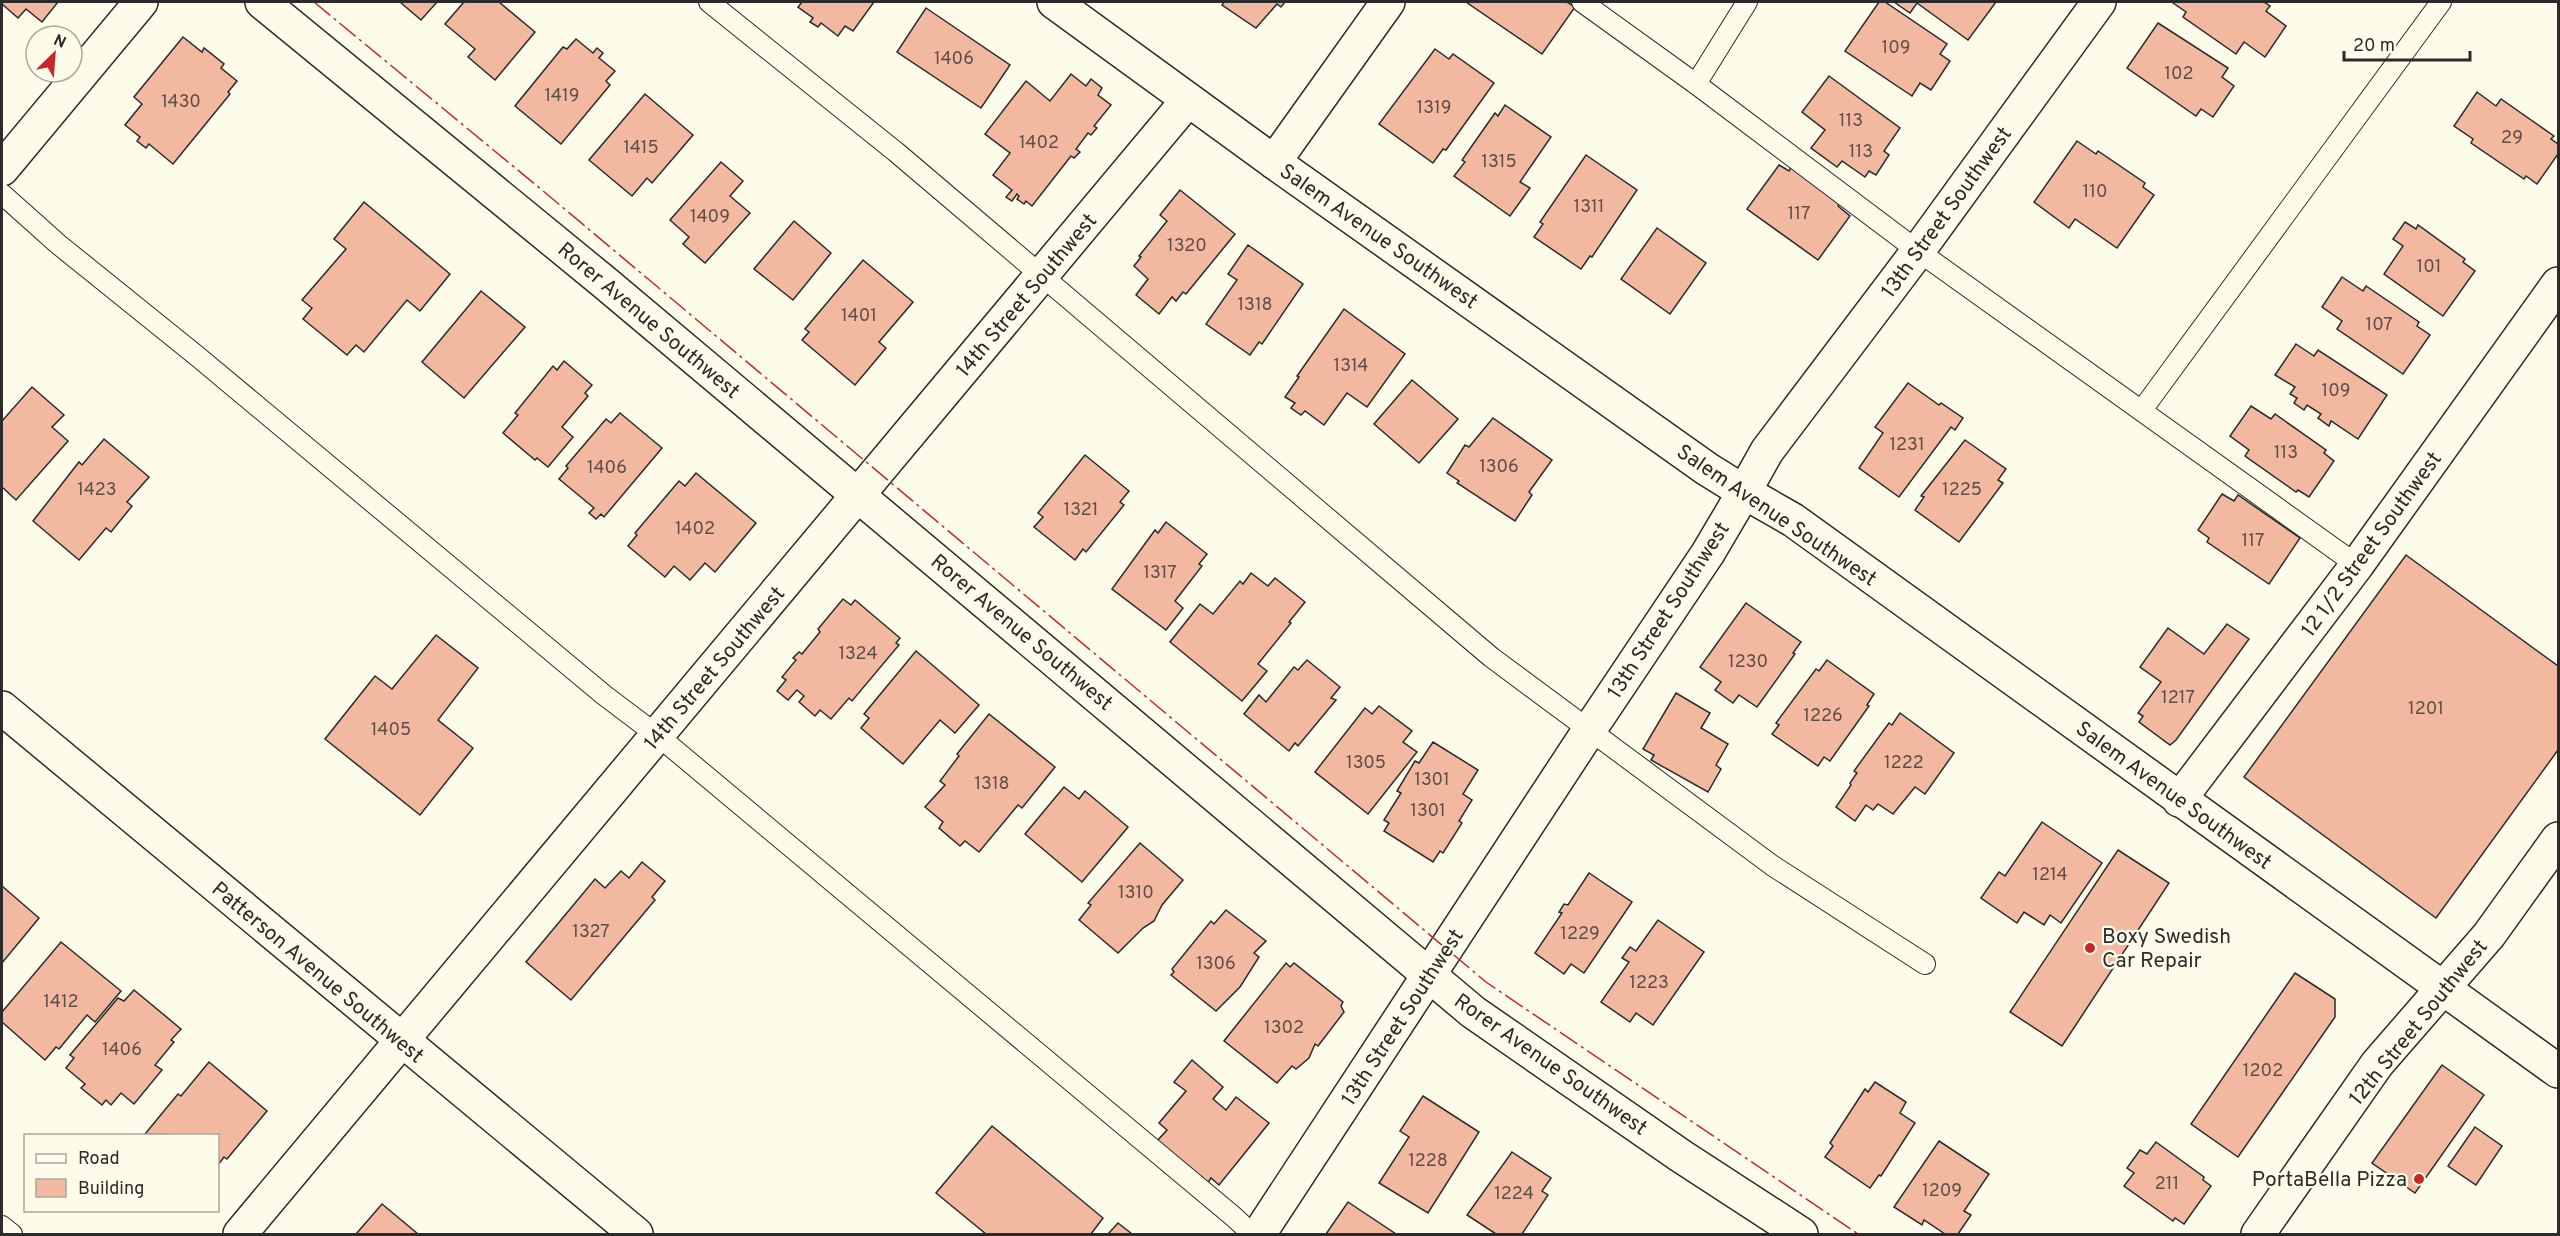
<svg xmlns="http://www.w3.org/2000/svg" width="2560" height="1236" font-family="Overpass,sans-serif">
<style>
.building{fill:#f2b8a0;stroke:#2b2b2b;stroke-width:1.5}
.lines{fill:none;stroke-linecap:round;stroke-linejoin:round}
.lane-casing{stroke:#2b2b2b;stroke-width:22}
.street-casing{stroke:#2b2b2b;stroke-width:36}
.secondary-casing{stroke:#2b2b2b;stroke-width:36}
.lane{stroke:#fdfbea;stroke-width:20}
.street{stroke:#fdfbea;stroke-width:33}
.secondary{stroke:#fdfbea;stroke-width:33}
.power{stroke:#c62828;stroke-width:1.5;stroke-dasharray:21 4.5 3 4.5;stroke-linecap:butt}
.poi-dot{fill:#c62828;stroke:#fdfbea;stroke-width:2}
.labels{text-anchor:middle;stroke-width:4.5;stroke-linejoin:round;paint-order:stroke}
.number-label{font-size:18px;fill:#5d4e48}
.street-label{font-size:21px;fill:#2b2b2b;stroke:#fdfbea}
.poi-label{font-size:21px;fill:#2b2b2b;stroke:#fdfbea;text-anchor:start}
</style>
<rect width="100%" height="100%" fill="#fdfbea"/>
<g class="building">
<path d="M2,2H58L42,22L26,9L18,18L2,4Z"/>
<path d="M400,2H437L421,20Z"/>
<path d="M464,2H499L535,32L495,80L468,57L475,49L445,24Z"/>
<path d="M802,2H874L853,31L845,26L838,36L821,23L818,27L810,22L813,18L798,7Z"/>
<path d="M1224,2H1285L1281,7L1277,4L1256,28L1222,5Z"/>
<path d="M1466,2H1567L1575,7L1542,54Z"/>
<path d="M1879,2H1885L1947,44L1940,54L1950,61L1931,90L1920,83L1912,96L1845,51Z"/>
<path d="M1894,2H1996L1968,40L1917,3L1910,13Z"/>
<path d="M2174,2H2264L2270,6L2266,11L2286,26L2265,57L2244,42L2236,54L2183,17L2186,12L2173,3Z"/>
<path d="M926,8L1010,65L981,108L897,52Z"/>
<path d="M2158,23L2228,68L2222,77L2234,86L2213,117L2201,109L2196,116L2127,68Z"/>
<path d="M183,37L202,52L204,48L224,64L221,68L237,81L228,92L230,94L173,164L149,144L146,148L137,141L140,137L125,125L142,104L134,97Z"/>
<path d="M576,39L593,53L597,48L603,53L599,58L615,71L606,81L610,85L561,144L515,106L563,47L567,49Z"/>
<path d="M1435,49L1449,59L1453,54L1494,83L1446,150L1443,149L1433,163L1379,124Z"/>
<path d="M1071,74L1086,86L1091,79L1102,88L1098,95L1111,105L1094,126L1097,128L1091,135L1088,133L1076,149L1080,152L1074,158L1071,156L1032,206L1026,201L1024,204L1017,199L1019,196L1017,194L1012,201L1006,197L1012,190L993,175L1010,153L985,134L1026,81L1050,101Z"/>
<path d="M1829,76L1900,128L1884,151L1889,155L1876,175L1869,171L1865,177L1842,161L1837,167L1811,148L1825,130L1802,112Z"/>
<path d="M2477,92L2496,106L2501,99L2554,136L2551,139L2558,144V154L2537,184L2526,176L2524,179L2471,143L2473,139L2454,126Z"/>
<path d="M645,94L693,135L652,183L647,178L632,196L589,160Z"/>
<path d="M1505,105L1551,137L1520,182L1530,188L1510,216L1454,176L1465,162L1462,160L1495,113L1498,116Z"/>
<path d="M2077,141L2096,154L2098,151L2145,183L2143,187L2154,195L2117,248L2075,219L2069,228L2034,202Z"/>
<path d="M1586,155L1637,190L1592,257L1590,256L1581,269L1534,237L1543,224L1540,222Z"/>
<path d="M721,162L743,181L730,196L750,213L705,263L683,244L689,237L670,220Z"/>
<path d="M1779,165L1789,171L1791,167L1840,202L1838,206L1850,216L1818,260L1747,209Z"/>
<path d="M1180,190L1235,234L1186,294L1183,292L1176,301L1172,297L1159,314L1136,295L1148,279L1134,266L1141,257L1139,256L1167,221L1160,215Z"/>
<path d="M364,202L450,274L420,311L407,300L364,352L356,345L347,355L303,319L312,308L302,300L346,249L334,239Z"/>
<path d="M794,221L831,253L793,300L754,269Z"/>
<path d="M2405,222L2416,229L2418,225L2465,259L2463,262L2475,271L2443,316L2384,274L2403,246L2393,239Z"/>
<path d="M1657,228L1706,263L1670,314L1621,279Z"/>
<path d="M1248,245L1303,284L1262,344L1259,342L1250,355L1206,324L1237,280L1228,274Z"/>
<path d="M863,260L913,302L879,342L886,348L855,385L802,340L809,332L805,329Z"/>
<path d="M2342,277L2363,291L2366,286L2419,322L2417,326L2430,335L2403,374L2337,329L2342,321L2322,307Z"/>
<path d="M481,291L525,327L464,398L422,362Z"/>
<path d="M1344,309L1405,354L1367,407L1347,393L1324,425L1305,411L1301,415L1291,408L1295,403L1285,397L1299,377L1297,376Z"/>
<path d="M2296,344L2314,356L2318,350L2387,395L2358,439L2331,421L2329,426L2318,418L2321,414L2307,405L2304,410L2294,403L2297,398L2290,394L2295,387L2275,375Z"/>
<path d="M564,361L592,385L585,393L588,396L562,427L573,437L548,467L537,458L535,460L503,433L518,415L515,413L553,366L557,370Z"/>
<path d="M1412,380L1458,419L1419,463L1374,424Z"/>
<path d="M1908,383L1939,405L1941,403L1963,418L1955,430L1951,427L1899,497L1859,468L1883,433L1875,427Z"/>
<path d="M32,387L64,415L52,427L68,441L16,500L2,487V421Z"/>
<path d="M2251,406L2271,419L2275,414L2326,450L2324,453L2334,461L2309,497L2298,490L2296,492L2245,456L2249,450L2230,436Z"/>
<path d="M620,413L662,448L604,517L601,514L596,519L589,513L594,508L559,479L568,468L566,466L606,419L611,423Z"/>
<path d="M1493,418L1552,460L1529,492L1532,495L1515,521L1457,483L1459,481L1447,473L1465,445L1469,447Z"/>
<path d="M104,439L149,477L127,502L132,506L111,532L106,528L79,560L33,521L79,462L82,465Z"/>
<path d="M1965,440L2006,469L1998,480L2003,483L1959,542L1915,510L1924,497L1921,496Z"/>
<path d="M1085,455L1129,491L1120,502L1124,505L1086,552L1083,549L1075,560L1034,527L1043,517L1038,513Z"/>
<path d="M696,473L756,523L715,572L705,563L690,580L674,566L665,577L628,546L637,535L635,533L679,481L685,486Z"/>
<path d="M2222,494L2234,501L2238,495L2300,538L2269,584L2207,542L2209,538L2198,530Z"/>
<path d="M1166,522L1207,554L1199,564L1202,566L1175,601L1183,608L1166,630L1112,589L1155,530L1158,533Z"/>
<path d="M2406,555L2558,666V750L2436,918L2244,777Z"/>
<path d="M1251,573L1268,586L1275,578L1305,602L1289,622L1291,623L1258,664L1267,671L1242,701L1170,642L1200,604L1213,614L1240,581L1243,584Z"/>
<path d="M843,599L851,605L855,600L900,638L896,643L899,645L852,701L849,698L831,719L820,710L815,716L799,702L804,696L797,690L788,700L777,691L786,680L782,677L796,660L793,658L799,652L802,654L820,632L818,629Z"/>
<path d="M1746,603L1801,642L1793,653L1795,654L1757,707L1739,695L1733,703L1715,690L1721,682L1700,667Z"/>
<path d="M2227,624L2249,639L2176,740L2170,745L2139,722L2143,716L2138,713L2161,682L2140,667L2168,628L2204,654Z"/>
<path d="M436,635L478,668L438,720L473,748L420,815L325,739L375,676L392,689Z"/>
<path d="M916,651L979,705L955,733L940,720L903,764L861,728L869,718L864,714Z"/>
<path d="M1307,660L1340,687L1331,698L1336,700L1298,746L1295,743L1289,751L1244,714L1259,695L1266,702L1294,667L1298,670Z"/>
<path d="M1827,660L1874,694L1867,705L1869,706L1830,761L1824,757L1818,766L1772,734L1779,725L1776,723L1816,669L1819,671Z"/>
<path d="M1676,693L1710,713L1701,728L1728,744L1716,765L1721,769L1708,792L1651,760L1654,755L1643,749Z"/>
<path d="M1379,706L1412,731L1403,742L1417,752L1368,814L1315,772L1365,708L1372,714Z"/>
<path d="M1900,713L1954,753L1925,794L1915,787L1893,814L1878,804L1873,810L1866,805L1855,821L1836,807L1851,785L1850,783L1857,773L1854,771L1889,723L1892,725Z"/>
<path d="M989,714L1055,767L1022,808L1018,805L979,852L965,841L960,846L939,828L943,822L925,807L945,785L940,781L959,756L957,754Z"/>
<path d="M1433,742L1478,770L1463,794L1472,800L1459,821L1462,823L1443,853L1440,851L1433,862L1384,831L1389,823L1384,820L1401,793L1397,791L1415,761L1419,763Z"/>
<path d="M1064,787L1079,799L1085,791L1128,827L1082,882L1025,834Z"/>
<path d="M2042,822L2102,863L2061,923L2050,915L2044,925L2024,912L2017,923L1981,898L1999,872L2005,876Z"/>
<path d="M1140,843L1183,880L1162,905L1154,921L1143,928L1118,953L1079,920L1091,905L1088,903Z"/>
<path d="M2118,850L2169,883L2062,1046L2010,1012Z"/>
<path d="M642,862L665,881L652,897L655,900L571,1000L526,962L595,879L605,888L621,871L629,878Z"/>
<path d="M1589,873L1632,902L1584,973L1571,964L1564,974L1535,953L1562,913L1559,912L1564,904L1568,905Z"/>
<path d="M2,886L39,918L2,963Z"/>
<path d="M1226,910L1266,941L1254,953L1259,957L1240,987L1216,1011L1171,975L1174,972L1172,969L1211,921L1214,924Z"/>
<path d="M1658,920L1704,952L1653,1025L1636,1013L1630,1022L1601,1002L1629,962L1622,958L1630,947L1636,951Z"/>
<path d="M61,942L121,991L95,1022L87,1015L59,1049L56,1047L45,1060L2,1022V1012Z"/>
<path d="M1286,963L1290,967L1294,963L1343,1002L1341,1006L1344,1012L1318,1046L1315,1044L1309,1058L1296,1069L1292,1066L1277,1083L1224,1041Z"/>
<path d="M2295,973L2335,999V1017L2238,1157L2191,1124Z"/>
<path d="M134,990L181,1029L171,1040L174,1042L155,1065L162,1070L134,1104L121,1093L111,1105L106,1100L102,1105L81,1088L85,1084L66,1068L74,1058L70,1055L118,998L124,1001Z"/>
<path d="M1192,1060L1223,1087L1213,1099L1226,1110L1236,1097L1269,1123L1219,1185L1211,1178L1207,1184L1157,1141L1167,1130L1159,1123L1186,1091L1174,1082Z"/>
<path d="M209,1062L267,1111L227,1159L224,1157L218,1165V1136L145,1134L178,1094L181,1096Z"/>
<path d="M2442,1065L2484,1095L2415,1193L2372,1163Z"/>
<path d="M1875,1082L1906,1102L1900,1113L1915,1123L1881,1176L1879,1175L1870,1188L1825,1157L1833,1146L1830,1143L1865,1089L1868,1092Z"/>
<path d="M1423,1096L1479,1132L1428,1213L1379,1183L1409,1137L1400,1131Z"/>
<path d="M992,1126L1103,1218L1091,1234H986L936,1193Z"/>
<path d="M2475,1127L2502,1146L2476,1185L2448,1166Z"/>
<path d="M1939,1141L1989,1174L1964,1211L1971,1215L1958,1234H1945L1924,1220L1922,1225L1894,1207Z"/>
<path d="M2156,1142L2204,1177L2203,1180L2211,1186L2184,1224L2175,1218L2173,1221L2124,1186L2134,1173L2127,1168L2140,1150L2147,1154Z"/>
<path d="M1512,1152L1551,1178L1542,1191L1548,1195L1522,1234H1496L1467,1215Z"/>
<path d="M1348,1202L1396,1234H1326Z"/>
<path d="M382,1204L418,1234H356Z"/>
<path d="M1118,1223L1132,1234H1108Z"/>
</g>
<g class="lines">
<g class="lane-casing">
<g id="lane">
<path d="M709,2L896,152L1491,657L1773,866L1925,964"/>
<path d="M1582,2L1696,84L1918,251L2357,565"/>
<path d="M1696,84L1747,2"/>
<path d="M2,194L58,244L197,356L604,695L657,735L1234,1217L1252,1234"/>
<path d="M2142,410L2441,2"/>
<path d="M2,1226L12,1234"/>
</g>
</g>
<g class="street-casing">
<g id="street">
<path d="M262,2L604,282L1473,1012L1681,1156L1801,1234"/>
<path d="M1054,2L1274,162L1707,469L1744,492L1767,451L1918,251L2099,2"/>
<path d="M1274,162L1388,2"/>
<path d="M2,169L141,2"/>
<path d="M2179,800L2357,565L2558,284"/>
<path d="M240,1234L1188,100"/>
<path d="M2258,1234L2377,1064L2489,935L2558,839"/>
</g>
</g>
<g class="secondary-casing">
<g id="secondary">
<path d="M2,708L636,1234"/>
<path d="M1259,1234L1590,729L1708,553L1744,492L1793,520L2558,1071"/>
</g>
</g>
<use href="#lane" class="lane"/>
<use href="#street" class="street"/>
<use href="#secondary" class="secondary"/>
<path class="power" d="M314,2L542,190L1486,982L1858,1234"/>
</g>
<g class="poi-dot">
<circle cx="2090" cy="948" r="6"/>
<circle cx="2419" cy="1179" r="6"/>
</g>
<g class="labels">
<g class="number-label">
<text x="1896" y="53">109</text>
<text x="954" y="64">1406</text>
<text x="2179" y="79">102</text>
<text x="562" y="101">1419</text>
<text x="181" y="107">1430</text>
<text x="1434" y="113">1319</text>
<text x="1851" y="126">113</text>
<text x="2512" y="143">29</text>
<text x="1039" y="148">1402</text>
<text x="641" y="153">1415</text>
<text x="1861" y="157">113</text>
<text x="1499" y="167">1315</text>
<text x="2095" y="197">110</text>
<text x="1589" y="212">1311</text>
<text x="1799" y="219">117</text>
<text x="710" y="222">1409</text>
<text x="1187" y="251">1320</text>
<text x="2429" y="272">101</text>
<text x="1255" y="310">1318</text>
<text x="859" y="321">1401</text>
<text x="2379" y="330">107</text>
<text x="1351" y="371">1314</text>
<text x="2336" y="396">109</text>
<text x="1907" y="450">1231</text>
<text x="2286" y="458">113</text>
<text x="1499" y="472">1306</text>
<text x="607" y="473">1406</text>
<text x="97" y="495">1423</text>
<text x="1962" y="495">1225</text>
<text x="1081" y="515">1321</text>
<text x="695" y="534">1402</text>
<text x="2253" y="546">117</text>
<text x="1160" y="578">1317</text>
<text x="858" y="659">1324</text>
<text x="1748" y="667">1230</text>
<text x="2178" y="703">1217</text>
<text x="2426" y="714">1201</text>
<text x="1823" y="721">1226</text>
<text x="391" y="735">1405</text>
<text x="1366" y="768">1305</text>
<text x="1904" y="768">1222</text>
<text x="1432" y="785">1301</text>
<text x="992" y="789">1318</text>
<text x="1428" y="816">1301</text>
<text x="2050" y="880">1214</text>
<text x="1136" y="898">1310</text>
<text x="591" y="937">1327</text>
<text x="1580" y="939">1229</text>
<text x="1216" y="969">1306</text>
<text x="1649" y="988">1223</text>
<text x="61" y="1007">1412</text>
<text x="1284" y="1033">1302</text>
<text x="122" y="1055">1406</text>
<text x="2263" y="1076">1202</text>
<text x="1428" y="1166">1228</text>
<text x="2167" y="1189">211</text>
<text x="1942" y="1196">1209</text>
<text x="1514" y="1199">1224</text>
</g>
<g class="street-label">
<text transform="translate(1946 212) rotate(-54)" y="7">13th Street Southwest</text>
<text transform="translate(1379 236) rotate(35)" y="7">Salem Avenue Southwest</text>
<text transform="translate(1026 295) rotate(-50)" y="7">14th Street Southwest</text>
<text transform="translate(649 320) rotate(40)" y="7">Rorer Avenue Southwest</text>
<text transform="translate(1777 515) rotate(34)" y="7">Salem Avenue Southwest</text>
<text transform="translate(2371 544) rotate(-54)" y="7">12 1/2 Street Southwest</text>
<text transform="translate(1668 610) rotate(-57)" y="7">13th Street Southwest</text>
<text transform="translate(1022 632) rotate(40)" y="7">Rorer Avenue Southwest</text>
<text transform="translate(714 668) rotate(-50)" y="7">14th Street Southwest</text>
<text transform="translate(2174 795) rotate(36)" y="7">Salem Avenue Southwest</text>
<text transform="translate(318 972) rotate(40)" y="7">Patterson Avenue Southwest</text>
<text transform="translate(1402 1017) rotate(-57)" y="7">13th Street Southwest</text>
<text transform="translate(2418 1022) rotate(-51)" y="7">12th Street Southwest</text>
<text transform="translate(1551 1064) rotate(35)" y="7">Rorer Avenue Southwest</text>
</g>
<g class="poi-label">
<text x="2102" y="943">Boxy Swedish<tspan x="2102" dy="24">Car Repair</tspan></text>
<text x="2407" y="1186" text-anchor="end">PortaBella Pizza</text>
</g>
</g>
<rect width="2560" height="1236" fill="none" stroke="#2b2b2b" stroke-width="6"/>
<rect x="24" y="1134" width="195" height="78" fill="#fdfbea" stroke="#a9a89e" stroke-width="1.5"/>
<rect x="36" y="1154" width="30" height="9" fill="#fdfbea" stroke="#a9a89e" stroke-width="1.5"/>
<text x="78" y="1164" font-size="18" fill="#2b2b2b">Road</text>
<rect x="36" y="1179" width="30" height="18" fill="#f2b8a0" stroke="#a9a89e" stroke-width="1.5"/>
<text x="78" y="1194" font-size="18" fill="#2b2b2b">Building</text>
<g transform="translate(54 54) rotate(25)"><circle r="28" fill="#fdfbea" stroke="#a9a89e" stroke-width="1.5"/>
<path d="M0-4.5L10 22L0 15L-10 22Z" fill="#c62828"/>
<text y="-9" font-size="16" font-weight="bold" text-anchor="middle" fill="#2b2b2b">N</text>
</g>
<path d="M2344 51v9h126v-9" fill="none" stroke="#2b2b2b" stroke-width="3"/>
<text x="2353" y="51" font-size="18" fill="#2b2b2b" stroke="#fdfbea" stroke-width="4.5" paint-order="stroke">20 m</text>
</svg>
